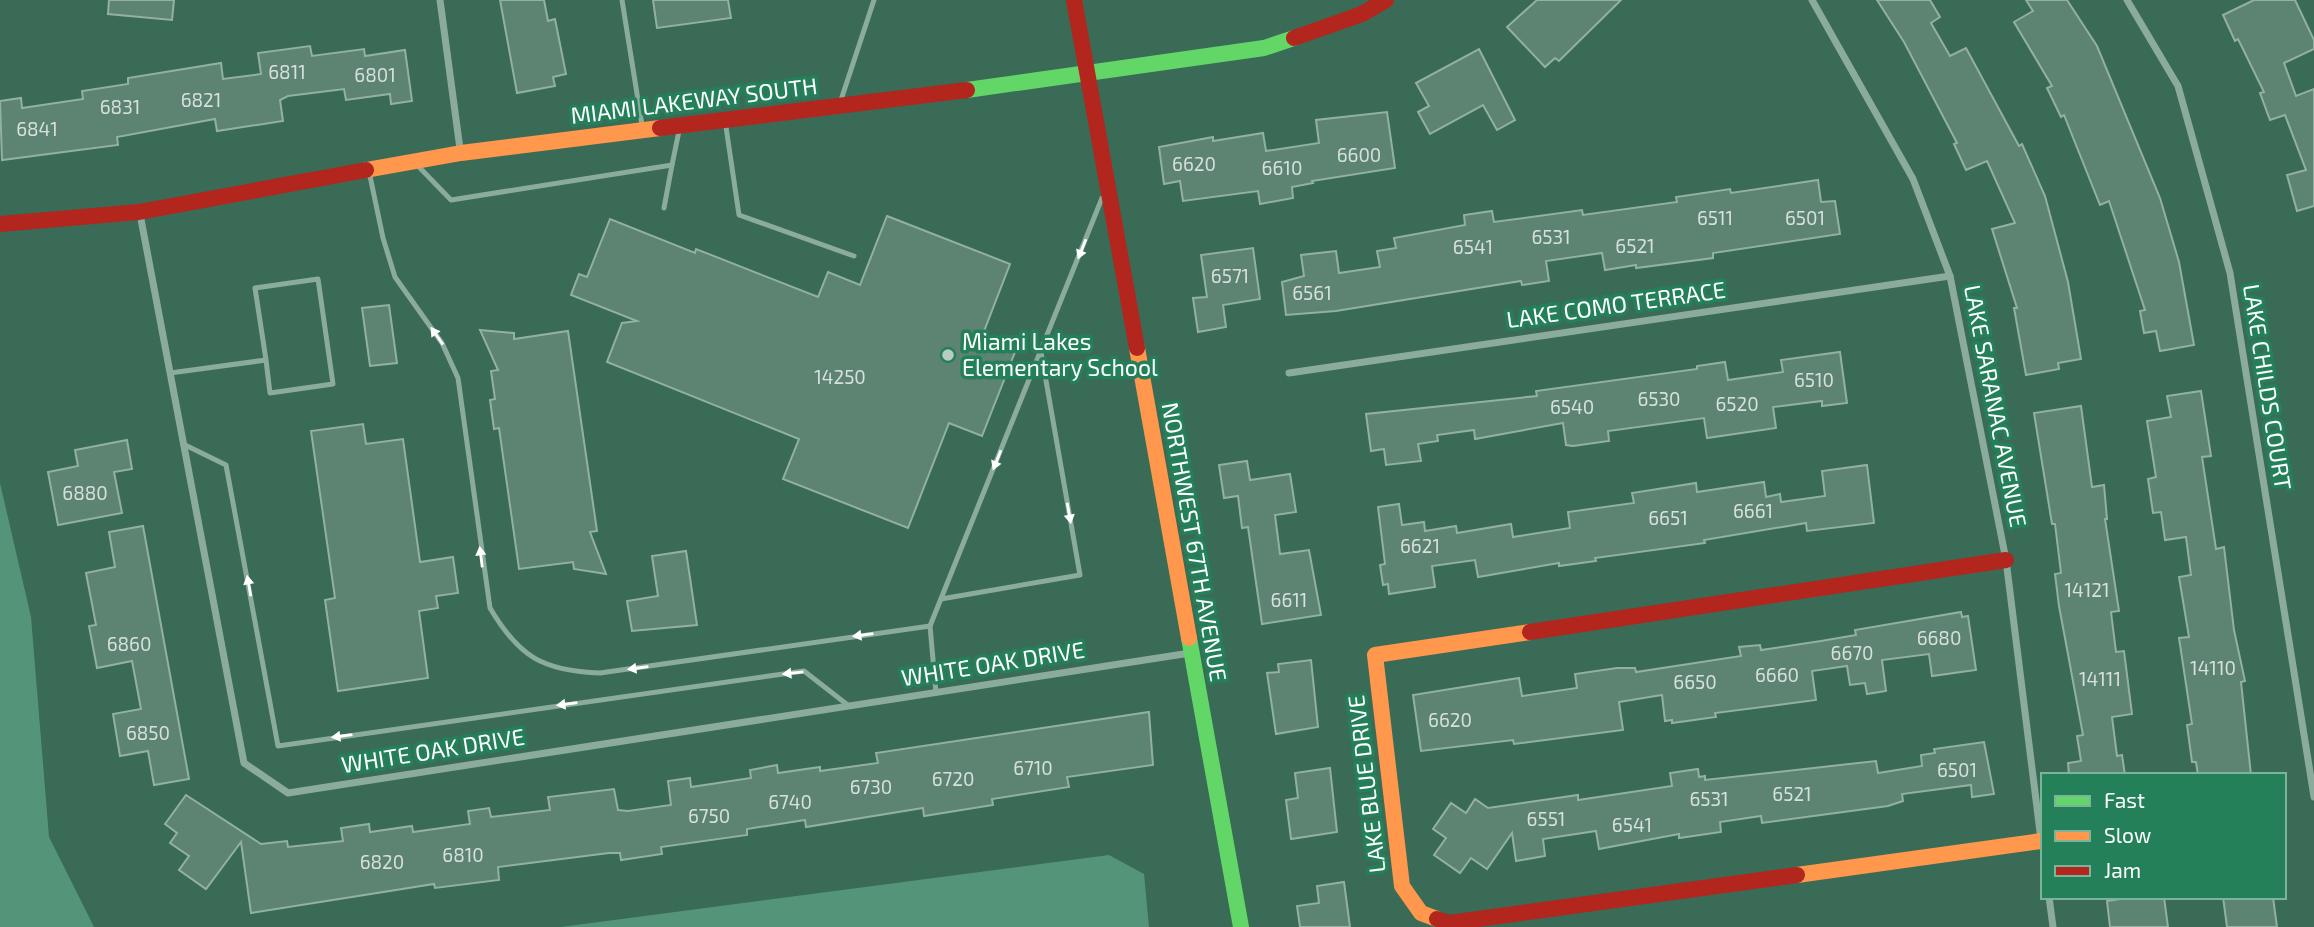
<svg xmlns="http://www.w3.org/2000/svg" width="2314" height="927" font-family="'Exo 2',sans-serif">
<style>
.water{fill:#549579}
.building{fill:#5d8372;stroke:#92b0a3;stroke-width:2}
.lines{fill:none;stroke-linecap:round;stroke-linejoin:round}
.lane{stroke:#8bab9d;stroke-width:5}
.street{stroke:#8bab9d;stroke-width:7}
.fast{stroke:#63d668;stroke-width:16}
.slow{stroke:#ff974d;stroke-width:16}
.jam{stroke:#b3261e;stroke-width:16}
.oneway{fill:#fff}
.poi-dot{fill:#bacbc4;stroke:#248059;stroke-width:2.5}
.labels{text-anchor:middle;stroke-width:7;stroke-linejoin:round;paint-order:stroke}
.number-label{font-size:19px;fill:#d6e0dc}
.street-label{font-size:23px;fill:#fff;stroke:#248059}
.poi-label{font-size:23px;fill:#fff;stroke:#248059;text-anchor:start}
</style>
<rect width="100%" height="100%" fill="#396b56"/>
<g class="water">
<path d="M0,483L31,617L49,837L94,927H0Z"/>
<path d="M1109,855L1144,874L1149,927H561Z"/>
</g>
<g class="building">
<path d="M109,0H174L172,20L108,14Z"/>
<path d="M500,0H544L548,21L555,19L566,74L553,77L555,86L517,93Z"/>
<path d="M653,0H728L731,18L657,28Z"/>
<path d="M1537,0H1621L1559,61L1555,58L1545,67L1507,27Z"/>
<path d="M1877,0H1930L1940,17L1931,23L1950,56L1966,48L2019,146L2022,144L2045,196L2068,282L2081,359L2058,363L2059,369L2026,375L2014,308H2017L1992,229L2015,223L1987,161L1966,170L1954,144L1957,143L1904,42Z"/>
<path d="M2026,0H2067L2097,46L2160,198L2179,262L2194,345L2160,351L2156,331L2144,333L2140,311L2145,310L2109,201L2100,205L2064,115L2061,117L2047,88L2052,86L2014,22L2033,11Z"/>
<path d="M2254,0H2295L2314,40V49L2284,63L2296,96L2314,89V206L2297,211L2287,175L2306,170L2285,115L2270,120L2260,93L2264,92L2238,39L2235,41L2223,15Z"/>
<path d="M310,46L312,56L364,49L365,56L405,50L412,101L391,104L390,94L346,100L344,89L288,96L280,100L283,121L217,131L215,119L117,137L118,145L2,160L0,101L21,98L22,108L83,99L82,91L128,84V78L221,63L223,79L261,74L258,53Z"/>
<path d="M1479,49L1515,120L1497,130L1483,105L1430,134L1418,112L1429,106L1416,83Z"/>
<path d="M1387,112L1395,168L1312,181L1313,183L1292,187L1293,198L1260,204L1258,191L1183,201L1180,181L1164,184L1159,147L1213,137V141L1263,133L1266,151L1319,143L1316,120Z"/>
<path d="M1818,180L1821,202L1835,201L1840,234L1713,253V258L1636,268V265L1605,270L1602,253L1546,261L1549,281L1522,285L1521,281L1336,311L1286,315L1282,282L1304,276L1301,255L1336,251L1339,273L1380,267L1377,251L1396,248L1394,238L1465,225L1464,215L1492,211L1494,222L1582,210L1583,215L1677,202L1676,197L1730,189L1731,193Z"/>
<path d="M887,216L1010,264L983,334L1017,347L982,436L949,423L908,528L783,479L799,439L607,362L622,323L637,321L571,295L579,274L587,277L610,219L695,253L696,249L818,297L828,272L860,285Z"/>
<path d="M1253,248L1260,299L1223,305L1226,327L1198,332L1193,298L1207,297L1201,255Z"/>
<path d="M389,305L397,363L370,366L362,308Z"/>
<path d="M480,330L514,333V339L568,331L597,531L590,532L606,574L574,569L573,562L519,569L499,428L494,429L490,400L495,399L491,371L498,370Z"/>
<path d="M1840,352L1847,403L1822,406V401L1773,407L1776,428L1707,438L1704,418L1608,431L1609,441L1573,446L1566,445L1563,423L1475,439L1474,430L1437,435L1438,441L1418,444L1421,461L1386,465L1384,449L1371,451L1366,414L1537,396L1536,391L1697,369V366L1725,362L1728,380L1783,372L1781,360Z"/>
<path d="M2201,391L2211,456L2202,457L2216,549L2224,547L2234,630L2245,681L2241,682L2251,775H2198L2196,762H2192L2187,725L2192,724L2179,638L2189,637L2179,577L2191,575L2186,537L2165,540L2161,512L2153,513L2148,479L2156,477L2147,421L2171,417L2167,396Z"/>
<path d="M2081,406L2092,487L2104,485L2107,519H2105L2119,611L2111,612L2116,652L2124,651L2132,714L2112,717L2117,756L2122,755L2125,775H2069L2068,763L2081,761L2077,736L2083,735L2059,606L2055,574L2061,573L2055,524H2052L2034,413Z"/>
<path d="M363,424L366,444L403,439L420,562L453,557L458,593L436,596L438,608L419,611L428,678L338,691L325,600L335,598L311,431Z"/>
<path d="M127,440L132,469L114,472L122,513L58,525L48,472L78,466L75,450Z"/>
<path d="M1247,461L1250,480L1290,474L1296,512L1275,515L1280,554L1309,550L1321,615L1262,624L1248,527L1242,528L1238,496L1224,498L1219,465Z"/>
<path d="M1867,465L1874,523L1807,531L1806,523L1704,540L1705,543L1595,558L1596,561L1559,566V563L1478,577L1475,560L1432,566L1435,587L1389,594L1388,584L1383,585L1380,565L1385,564L1378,507L1399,504L1402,525L1424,522L1425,531L1456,526L1457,533L1511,524L1513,537L1570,528L1568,512L1634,503L1632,493L1696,483L1697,492L1764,482L1766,497L1780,494L1781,502L1825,496L1822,471Z"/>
<path d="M143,526L189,779L154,785L148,751L120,756L113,714L141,709L132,661L97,668L89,626L96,625L86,573L115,567L109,532Z"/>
<path d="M686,551L697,625L632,631L627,601L658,596L652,556Z"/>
<path d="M1961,612L1962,617L1968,616L1976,670L1932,676L1929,654L1882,660L1886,691L1867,694L1865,683L1850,685L1847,666L1812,671L1816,700L1715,713L1716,717L1672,723V720L1665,721L1662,695L1619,702L1623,730L1514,744L1513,740L1421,751L1413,695L1519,678L1522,696L1577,688L1575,674L1617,668H1635L1636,672L1741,656L1739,647L1760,645L1761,650L1821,641L1856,635L1855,630Z"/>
<path d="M1311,660L1318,727L1276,734L1267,673L1279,672L1278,664Z"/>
<path d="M1149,712L1153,765L1067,777L1069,787L992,799L993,805L924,816L923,808L806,827L805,820L747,829V835L661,847L662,854L621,860L620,853H609L498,867L499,880L435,888L434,884L251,913L241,842L206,889L179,870L189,856L170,843L177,833L165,824L186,795L261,844L287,841L288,847L343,841L341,828L369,824L370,832L412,826L413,832L470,824L468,811L489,808L491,817L550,810L548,797L614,789L618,810L628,811L671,805L668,781L690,778L691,787L751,778L750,770L777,765L778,773L820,767V771L878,763L876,753Z"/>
<path d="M1984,742L1994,794L1972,797L1971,785L1902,794L1903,801L1888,806L1762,823L1761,816L1720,822L1721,832L1679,838V834L1599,849L1596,831L1543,839L1545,856L1516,861L1512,833L1487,869L1471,858L1460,873L1434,855L1446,838L1433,829L1451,803L1466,813L1475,799L1488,808L1578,795V800L1672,786L1670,773L1698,769L1699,777L1705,776V780L1876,761L1878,773L1922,766L1921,755L1935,753L1934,749Z"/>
<path d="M1330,768L1337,832L1291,839L1286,800L1298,798L1295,773Z"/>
<path d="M1344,882L1350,927H1300L1297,906L1319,903L1317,886Z"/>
<path d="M2135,897H2164L2168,927H2110L2107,901Z"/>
<path d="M2223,897H2273L2277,927H2227Z"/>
</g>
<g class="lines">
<g class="lane">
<path d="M622,0L642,125"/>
<path d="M841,100L874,0"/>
<path d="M726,127L739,215L854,256"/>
<path d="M419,167L451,200L672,165L679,131"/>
<path d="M370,176L383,238L395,277L442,343L458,378L490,608C519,657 543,671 600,673L930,626"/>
<path d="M664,208L672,165"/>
<path d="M170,373L266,360L255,288L318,279L333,384L270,393L266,360"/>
<path d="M183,444L226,465L278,746L804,671L849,706"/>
<path d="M941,599L1080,575L1041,352"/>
<path d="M936,693L930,626L1102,198"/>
</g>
<g class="street">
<path d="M440,0L460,149"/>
<path d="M1812,0L1913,179L1950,276L2006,560L2041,840"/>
<path d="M2127,0L2178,86L2230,273L2314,797"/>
<path d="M140,214L244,763L288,793L1190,653"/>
<path d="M1289,373L1950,276"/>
<path d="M2049,897L2053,927"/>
</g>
<g class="fast">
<path d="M967,90L1264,48L1294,38"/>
<path d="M1189,638L1241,927"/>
</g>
<g class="slow">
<path d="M366,170L461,153L660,128"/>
<path d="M1137,348L1189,638"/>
<path d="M1797,875L2041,841"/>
<path d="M1437,919L1421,913L1402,886L1375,655L1530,632"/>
</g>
<g class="jam">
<path d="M1074,0L1137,348"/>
<path d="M1294,38L1362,14L1386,0"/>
<path d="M660,128L967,90"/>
<path d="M0,224L139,212L366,170"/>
<path d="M1530,632L2006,560"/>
<path d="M1437,919L1449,923L1797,875"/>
</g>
</g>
<defs><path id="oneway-solid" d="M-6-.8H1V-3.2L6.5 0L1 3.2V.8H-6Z" transform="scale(1.75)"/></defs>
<g class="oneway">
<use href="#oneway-solid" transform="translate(1082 249) rotate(112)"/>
<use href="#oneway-solid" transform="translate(437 336) rotate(-125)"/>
<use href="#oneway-solid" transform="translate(997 460) rotate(112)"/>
<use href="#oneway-solid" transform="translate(1069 513) rotate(80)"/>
<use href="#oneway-solid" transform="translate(481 557) rotate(-97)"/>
<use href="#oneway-solid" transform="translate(249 586) rotate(-100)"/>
<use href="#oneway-solid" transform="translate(863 635) rotate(172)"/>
<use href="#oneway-solid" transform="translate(638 668) rotate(172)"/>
<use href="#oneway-solid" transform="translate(793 673) rotate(174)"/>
<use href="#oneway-solid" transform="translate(567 704) rotate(172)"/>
<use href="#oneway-solid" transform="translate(342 736) rotate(172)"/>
</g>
<circle class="poi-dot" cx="948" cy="355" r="7"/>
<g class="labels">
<g class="number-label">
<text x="287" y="79">6811</text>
<text x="375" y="82">6801</text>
<text x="201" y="107">6821</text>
<text x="120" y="114">6831</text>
<text x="37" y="136">6841</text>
<text x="1359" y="162">6600</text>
<text x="1194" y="171">6620</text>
<text x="1282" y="175">6610</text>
<text x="1715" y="225">6511</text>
<text x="1805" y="225">6501</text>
<text x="1551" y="244">6531</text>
<text x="1635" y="253">6521</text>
<text x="1473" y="254">6541</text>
<text x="1230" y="283">6571</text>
<text x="1312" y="300">6561</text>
<text x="840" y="384">14250</text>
<text x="1814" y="387">6510</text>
<text x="1659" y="406">6530</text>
<text x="1737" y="411">6520</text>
<text x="1572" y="414">6540</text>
<text x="85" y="500">6880</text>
<text x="1753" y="518">6661</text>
<text x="1668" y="525">6651</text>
<text x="1420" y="553">6621</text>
<text x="2087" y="597">14121</text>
<text x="1289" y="607">6611</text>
<text x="1939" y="645">6680</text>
<text x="129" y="651">6860</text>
<text x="1852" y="660">6670</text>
<text x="2213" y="675">14110</text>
<text x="1777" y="682">6660</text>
<text x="2100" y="686">14111</text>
<text x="1695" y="689">6650</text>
<text x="1450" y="727">6620</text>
<text x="148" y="740">6850</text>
<text x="1033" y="775">6710</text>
<text x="1957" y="777">6501</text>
<text x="953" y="786">6720</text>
<text x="871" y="794">6730</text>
<text x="1792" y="801">6521</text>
<text x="1709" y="806">6531</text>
<text x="790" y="809">6740</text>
<text x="709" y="823">6750</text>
<text x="1546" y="826">6551</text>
<text x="1632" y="832">6541</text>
<text x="463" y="862">6810</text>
<text x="382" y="869">6820</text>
</g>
<g class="street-label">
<text transform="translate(694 101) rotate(-7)" y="8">MIAMI LAKEWAY SOUTH</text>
<text transform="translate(1616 305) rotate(-8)" y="8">LAKE COMO TERRACE</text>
<text transform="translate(2267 387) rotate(81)" y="8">LAKE CHILDS COURT</text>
<text transform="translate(1995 406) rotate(79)" y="8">LAKE SARANAC AVENUE</text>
<text transform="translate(1194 542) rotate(80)" y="8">NORTHWEST 67TH AVENUE</text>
<text transform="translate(993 664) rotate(-9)" y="8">WHITE OAK DRIVE</text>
<text transform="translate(433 751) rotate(-9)" y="8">WHITE OAK DRIVE</text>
<text transform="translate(1367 784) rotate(-97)" y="8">LAKE BLUE DRIVE</text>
</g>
<g class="poi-label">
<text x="962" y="350">Miami Lakes<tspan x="962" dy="26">Elementary School</tspan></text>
</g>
</g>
<rect x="2041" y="773" width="245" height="126" fill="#248059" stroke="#7cb39b" stroke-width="2"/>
<rect x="2055" y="796" width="35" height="10" fill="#63d668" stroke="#7cb39b" stroke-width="2"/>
<text x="2104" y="808" font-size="21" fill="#ffffff">Fast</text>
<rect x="2055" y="831" width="35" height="10" fill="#ff974d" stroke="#7cb39b" stroke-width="2"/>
<text x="2104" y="843" font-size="21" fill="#ffffff">Slow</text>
<rect x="2055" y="866" width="35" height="10" fill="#b3261e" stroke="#7cb39b" stroke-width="2"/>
<text x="2104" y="878" font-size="21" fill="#ffffff">Jam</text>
</svg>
